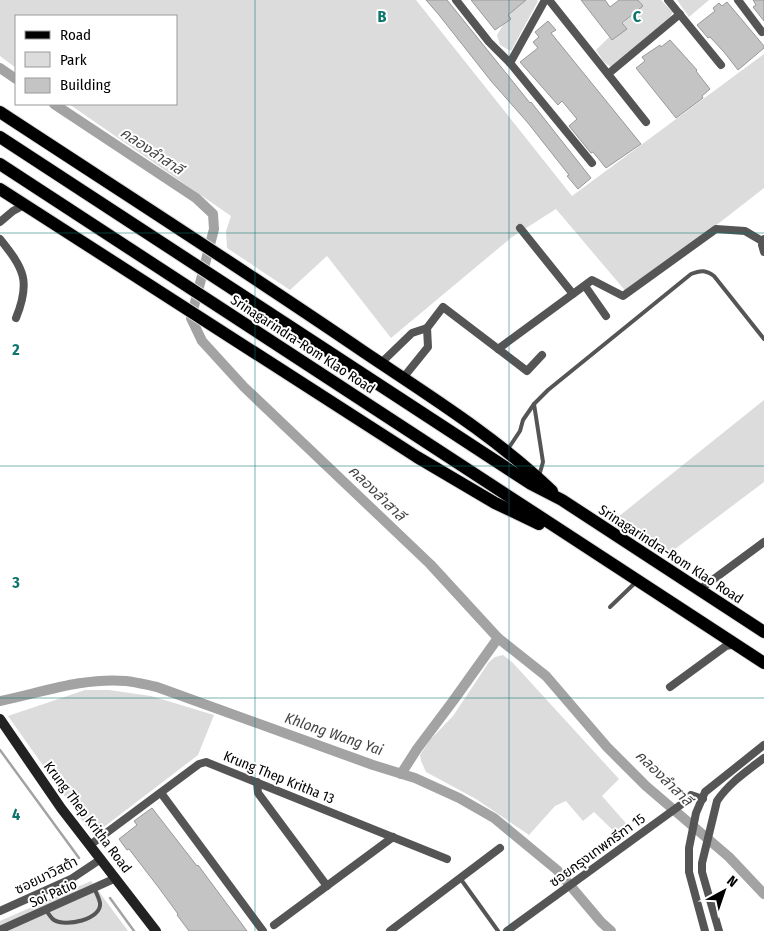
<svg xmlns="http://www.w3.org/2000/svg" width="764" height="931" font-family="'Fira Sans Condensed','Noto Sans Thai',sans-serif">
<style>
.green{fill:#dcdcdc}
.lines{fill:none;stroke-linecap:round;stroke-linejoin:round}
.stream{stroke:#a3a3a3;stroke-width:2.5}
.canal{stroke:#a3a3a3;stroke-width:10}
.building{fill:#c4c4c4;stroke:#999}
.primary-casing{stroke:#dbdbdb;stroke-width:14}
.lane{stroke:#555;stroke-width:4}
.street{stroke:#555;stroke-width:8}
.secondary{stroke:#222;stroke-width:10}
.primary{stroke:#000;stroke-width:12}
.grid{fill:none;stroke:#0f766e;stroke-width:1;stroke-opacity:0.55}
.labels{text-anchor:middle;stroke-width:4;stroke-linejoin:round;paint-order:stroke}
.street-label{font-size:14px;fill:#000;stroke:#fff}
.water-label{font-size:15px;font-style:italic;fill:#444;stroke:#fff}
.grid-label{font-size:16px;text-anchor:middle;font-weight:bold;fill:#0f766e;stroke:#fff;stroke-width:4;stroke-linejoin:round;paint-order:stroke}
</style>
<rect width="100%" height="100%" fill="#fff"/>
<g class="green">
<path d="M0,0H416L572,196L764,54V188L628,294L556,209L512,237L391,338L327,256L290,290L227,248L226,231L231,216L69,104H176V16H16V68L0,56Z"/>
<path d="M518,0H537L538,1L511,51L500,45L497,35Z"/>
<path d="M639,0H661L673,12L670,17L611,67L604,62L596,50L642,5Z"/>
<path d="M677,0H709L689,17Z"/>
<path d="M764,400V482L671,552L618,517Z"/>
<path d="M503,655L513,663L619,779L602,796L632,830L623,840L594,812L583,821L566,801L555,806L529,835L476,799L426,772L421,761L420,755L430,740L453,716L489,662L495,657Z"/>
<path d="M85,690H109L151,696L214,715L198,755L100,830L88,829L8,716Z"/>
<path d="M91,881L128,931H0V921Z"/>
</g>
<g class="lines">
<g class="stream">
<path d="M0,750L79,858"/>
<path d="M110,898L134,931"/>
</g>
<g class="canal">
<path d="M0,68L16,79"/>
<path d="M54,104L196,198L213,214L214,229L191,318L202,341L244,387L430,564L498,638L546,676L607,747L646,786L729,857L764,894"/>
<path d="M0,701C40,693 84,677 126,681C136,682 147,685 157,687L373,765L415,778L459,798L494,818L557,870L601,922L611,931"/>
<path d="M401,774L417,749L453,701L498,638"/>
</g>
</g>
<g class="building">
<path d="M426,0H447L518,88L530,103L531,102L591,178L578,189L567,176L569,175L528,123L491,81L439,15Z"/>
<path d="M471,0H526L508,15L511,19L495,30Z"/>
<path d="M581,0H605L610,7L619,0H638L643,6L622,23L627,29L612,40Z"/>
<path d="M753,0H764V21L753,7L756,5Z"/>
<path d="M727,2L764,46V48L738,70L724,52L710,37L708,38L697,25L715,11L713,8L719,3L722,6Z"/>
<path d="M548,21L556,30L551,33L641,144L606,168L593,152L591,153L569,126L577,119L562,101L558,105L520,62L538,48L533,42L539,37L535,32Z"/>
<path d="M670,40L697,70L696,71L710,89L702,96L703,98L676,118L636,68L645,61L642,57L660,45L661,47Z"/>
<path d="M152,808L197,866L198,865L247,931H189L177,915L178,914L159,888L129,849L127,850L119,839L137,825L134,821Z"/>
</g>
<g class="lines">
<g class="primary-casing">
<g id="primary">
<path d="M0,112C122,192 244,270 364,352C428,395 496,437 552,491"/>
<path d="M0,137L531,484L562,500L764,632"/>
<path d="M0,164L764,663"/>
<path d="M0,189L417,457L495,503L539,524"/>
</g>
</g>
<g class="lane">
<path d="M534,404L543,462L539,476"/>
<path d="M508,449L520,431L523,420L534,404L548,390L691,274C701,270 706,270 714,276L764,339"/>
<path d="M610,607L636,582"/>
<path d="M460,878L498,931"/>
<path d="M46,910C48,913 51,918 54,920C65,927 102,920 100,903C99,898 96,892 94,888"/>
</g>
<g class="street">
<path d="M456,0L489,42L510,63L592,163"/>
<path d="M549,0L646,122"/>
<path d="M668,0L721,65"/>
<path d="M738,0L762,32"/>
<path d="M510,63L545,0"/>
<path d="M608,74L680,14"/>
<path d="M0,222L13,211L24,205"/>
<path d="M520,228L573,294"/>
<path d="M0,239C24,269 31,281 16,318"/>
<path d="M764,239L762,245L764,252"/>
<path d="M585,286L606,316"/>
<path d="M427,328L443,307L527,371L542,355"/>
<path d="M498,349L592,280L623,296L716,229L745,231L762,241"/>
<path d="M381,363L412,333L427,328L428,347L403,378"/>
<path d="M699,590L764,542"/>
<path d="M670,687L726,646L735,644"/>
<path d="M257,782L258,793L327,886"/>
<path d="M161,793L263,931"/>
<path d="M90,845L199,764L206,762L447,859"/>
<path d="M0,911L71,879L101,859"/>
<path d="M274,925L393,837"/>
<path d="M0,930L116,878"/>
<path d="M390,931L500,848"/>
<path d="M507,931L686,801L691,795L703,799"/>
<path d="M705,931L689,872V848L696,813L705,792L764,745"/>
<path d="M719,931L702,872V863L717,801C729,783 747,771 764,758"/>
</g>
<path class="secondary" d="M0,719L61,808L156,931"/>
<use href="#primary" class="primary"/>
</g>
<path class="grid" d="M255,0V931M509,0V931M0,233H764M0,466H764M0,698H764"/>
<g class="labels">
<g class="street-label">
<text transform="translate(303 344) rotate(33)" y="5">Srinagarindra-Rom Klao Road</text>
<text transform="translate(671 554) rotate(33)" y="5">Srinagarindra-Rom Klao Road</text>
<text transform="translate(279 777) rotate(22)" y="5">Krung Thep Kritha 13</text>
<text transform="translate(88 817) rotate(53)" y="5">Krung Thep Kritha Road</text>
<text transform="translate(597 850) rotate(-36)" y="5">ซอยกรุงเทพกรีฑา 15</text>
<text transform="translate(46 875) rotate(-26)" y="5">ซอยมาวิสต้า</text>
<text transform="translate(53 893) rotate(-24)" y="5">Soi Patio</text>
</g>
<g class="water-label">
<text transform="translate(152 151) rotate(34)" y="5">คลองลำสาลี</text>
<text transform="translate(377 493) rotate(44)" y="5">คลองลำสาลี</text>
<text transform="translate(334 734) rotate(19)" y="5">Khlong Wang Yai</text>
<text transform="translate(664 778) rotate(44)" y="5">คลองลำสาลี</text>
</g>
</g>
<g class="grid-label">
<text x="382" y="22">B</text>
<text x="637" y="22">C</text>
<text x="16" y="355">2</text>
<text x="16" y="588">3</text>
<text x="16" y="820">4</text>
</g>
<rect x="15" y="15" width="162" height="90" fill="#ffffff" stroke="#999999"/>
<rect x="25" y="31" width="25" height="8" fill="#000000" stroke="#999999"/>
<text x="60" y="40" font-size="15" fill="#000000">Road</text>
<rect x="25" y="52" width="25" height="15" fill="#dcdcdc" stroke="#999999"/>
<text x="60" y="65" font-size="15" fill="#000000">Park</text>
<rect x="25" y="78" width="25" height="15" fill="#c4c4c4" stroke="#999999"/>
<text x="60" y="90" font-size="15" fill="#000000">Building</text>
<g transform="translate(724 891) rotate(40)" stroke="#ffffff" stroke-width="4" paint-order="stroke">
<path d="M0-4L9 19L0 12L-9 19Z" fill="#000000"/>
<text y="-8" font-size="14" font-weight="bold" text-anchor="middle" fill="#000000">N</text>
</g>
</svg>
